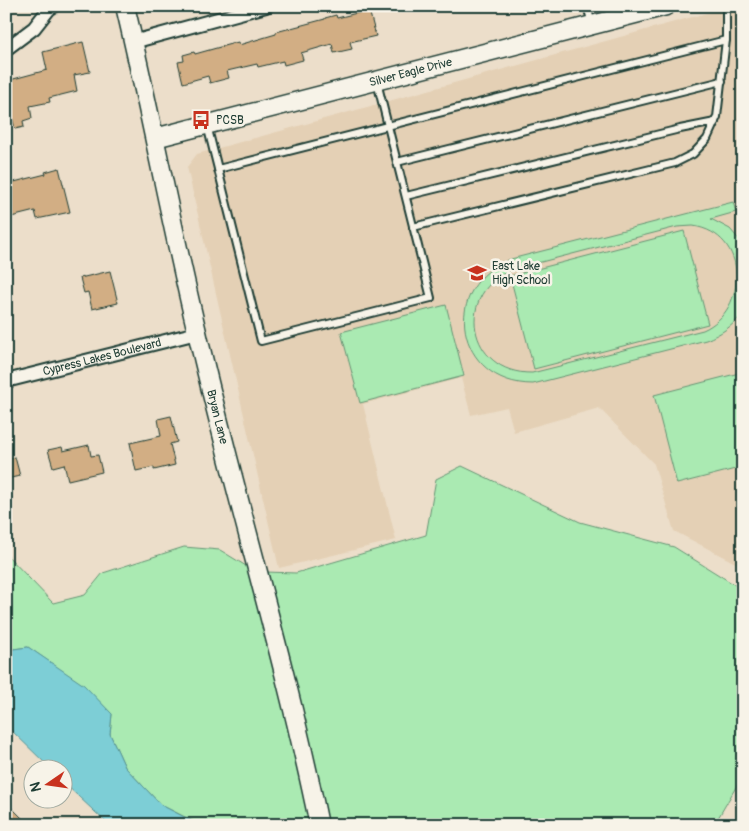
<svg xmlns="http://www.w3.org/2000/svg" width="749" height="831" font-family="Pangolin,sans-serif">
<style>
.built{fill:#e4d0b5}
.green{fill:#aaeab2;stroke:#649473;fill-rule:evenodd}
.water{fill:#7dced6;stroke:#579495}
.building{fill:#d2ae84;stroke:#1f3d34}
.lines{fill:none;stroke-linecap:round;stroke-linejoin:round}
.lane-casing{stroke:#1f3d34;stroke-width:10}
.street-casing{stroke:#1f3d34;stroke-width:16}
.secondary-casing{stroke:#1f3d34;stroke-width:21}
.lane{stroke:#f7f3e8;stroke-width:6}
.street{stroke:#f7f3e8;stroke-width:12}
.secondary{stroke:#f7f3e8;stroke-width:18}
.labels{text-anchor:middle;stroke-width:5;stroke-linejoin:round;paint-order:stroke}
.street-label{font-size:12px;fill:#1f3d34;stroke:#f7f3e8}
.poi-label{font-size:12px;fill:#1f3d34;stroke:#f7f3e8;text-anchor:start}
</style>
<rect width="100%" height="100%" fill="#ecdeca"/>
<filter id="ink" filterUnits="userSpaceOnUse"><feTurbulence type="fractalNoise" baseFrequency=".02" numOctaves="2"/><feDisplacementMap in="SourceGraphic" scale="10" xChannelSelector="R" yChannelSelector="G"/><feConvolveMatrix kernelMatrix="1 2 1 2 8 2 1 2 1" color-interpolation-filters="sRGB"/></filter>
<g filter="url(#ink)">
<path class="built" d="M732,6H743V567L674,531L654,464L599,408L514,432L507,407L471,415L461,378L363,404L396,540L279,568L187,167L197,154Z"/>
<g class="green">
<path d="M733,202L736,212L711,219L730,229L743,244V313C733,326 721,334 706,340L533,384C455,384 438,285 511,259ZM693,226C749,234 749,310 703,330L532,373C467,374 453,291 514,269L677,227Z"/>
<path d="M684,231L708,324L534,369L510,276Z"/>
<path d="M446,305L464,376L360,403L341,332Z"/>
<path d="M743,372V467L677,484L654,395Z"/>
<path d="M462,466L580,522L674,547L743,590V775L714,825H326L265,572L296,573L426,535L436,479Z"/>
<path d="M184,547L220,550L251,569L313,825H201L161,805L125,767L110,734L112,714L84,686L28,647L6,650V554L53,603L85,595L103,573Z"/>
</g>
<path class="water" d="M28,647L84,685L112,714L110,734L125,767L161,805L200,825H109L63,782L62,768H50L6,725V650Z"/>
<g class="building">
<path d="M369,10L376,36L350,42L352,49L334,53L332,44L301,53L303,60L284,65L283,61L258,67L257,64L227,71L229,78L210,83L208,76L183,83L178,62L184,61L183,55L194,52L195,54L238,42L239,45L276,34V32L325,19V18L336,15L337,18Z"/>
<path d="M83,42L90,72L74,75L77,91L49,98L50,102L30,106L32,118L23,121L24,127L15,129L6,93V81L47,70L43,52Z"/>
<path d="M59,168L70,212L37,219L35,211L11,217L6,197V184L46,174L45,172Z"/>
<path d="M110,271L118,303L92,309L88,292L84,293L80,278Z"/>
<path d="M171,416L177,442L170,444L175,465L154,470V467L136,471L130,443L161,436L158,419Z"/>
<path d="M89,445L91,456L98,455L102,472L68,480L64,464L53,467L48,450L62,447L63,451Z"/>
<path d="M15,457L20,476L6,479V460Z"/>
<path d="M6,802L29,825H6Z"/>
</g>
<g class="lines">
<g class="lane-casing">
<g id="lane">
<path d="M587,6L592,24"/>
<path d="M207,125L261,341L431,298L377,82"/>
<path d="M397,162L722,81"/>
<path d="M218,169L726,40"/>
<path d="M406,196L680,129L715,122"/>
<path d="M413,227L675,163L693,154L707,139L717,117L726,40V6"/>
</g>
</g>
<g class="street-casing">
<g id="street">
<path d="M133,42L266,6"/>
<path d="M6,49L34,28L49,9L54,6"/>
<path id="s1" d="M6,381L197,333"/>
</g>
</g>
<g class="secondary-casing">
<g id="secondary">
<path id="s2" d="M125,6C151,115 171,224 197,332C235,497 285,659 319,825"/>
<path id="s3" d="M155,138L666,6"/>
</g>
</g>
<use href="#lane" class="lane"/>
<use href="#street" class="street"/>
<use href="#secondary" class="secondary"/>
</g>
</g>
<defs>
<g id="bus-bare" transform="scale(1.5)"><path d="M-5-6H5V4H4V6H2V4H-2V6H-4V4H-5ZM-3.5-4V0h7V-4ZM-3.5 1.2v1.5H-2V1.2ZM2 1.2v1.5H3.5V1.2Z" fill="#c8321e" stroke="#f7f3e8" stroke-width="2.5" paint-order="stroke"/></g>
<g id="school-bare" transform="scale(1.5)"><path d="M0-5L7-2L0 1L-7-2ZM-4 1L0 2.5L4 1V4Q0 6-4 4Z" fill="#c8321e" stroke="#f7f3e8" stroke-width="2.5" paint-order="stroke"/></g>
</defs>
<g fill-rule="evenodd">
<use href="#bus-bare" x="201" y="120"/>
<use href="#school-bare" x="477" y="273"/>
</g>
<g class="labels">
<g class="street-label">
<text dy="4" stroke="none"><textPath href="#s3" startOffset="264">Silver Eagle Drive</textPath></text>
<text dy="4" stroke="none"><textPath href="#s1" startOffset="99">Cypress Lakes Boulevard</textPath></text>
<text dy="4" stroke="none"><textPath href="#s2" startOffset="421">Bryan Lane</textPath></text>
</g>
<g class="poi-label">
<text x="216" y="124">PCSB</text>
<text x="492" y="270">East Lake<tspan x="492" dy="14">High School</tspan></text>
</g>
</g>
<rect width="749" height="831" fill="none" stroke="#f7f3e8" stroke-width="25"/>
<rect x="12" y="12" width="724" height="806" fill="none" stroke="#1f3d34" stroke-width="2" filter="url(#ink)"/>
<g transform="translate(48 784) rotate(257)"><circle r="24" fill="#f7f3e8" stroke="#a1aaa0"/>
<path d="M0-4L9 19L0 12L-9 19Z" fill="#c8321e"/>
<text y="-8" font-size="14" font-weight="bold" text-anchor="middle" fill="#1f3d34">N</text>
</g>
</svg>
